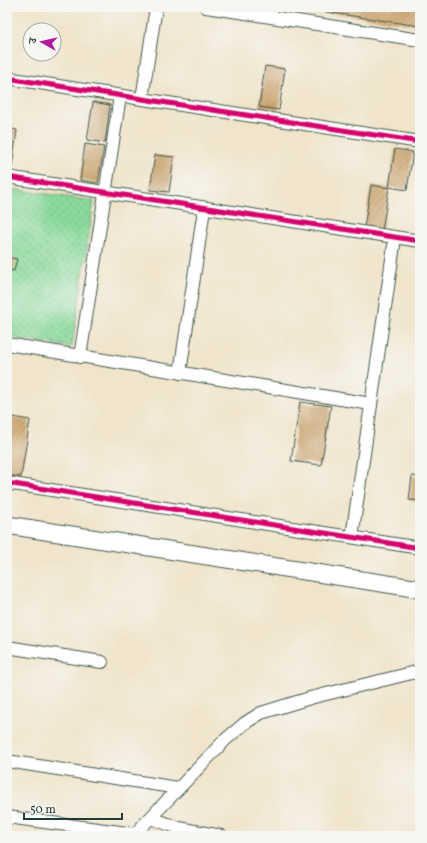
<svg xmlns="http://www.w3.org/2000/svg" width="427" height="843" font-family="Vollkorn,'Noto Serif Devanagari',serif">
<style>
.grass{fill:url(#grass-dots);stroke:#548c68}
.building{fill:url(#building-hatch)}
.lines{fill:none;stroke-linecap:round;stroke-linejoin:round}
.street-casing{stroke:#3e564a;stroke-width:14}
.secondary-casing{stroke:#3e564a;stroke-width:19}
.street{stroke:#fff;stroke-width:12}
.secondary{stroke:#fff;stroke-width:17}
.cycleway-casing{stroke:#f6f6f2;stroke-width:8}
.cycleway{stroke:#d6006c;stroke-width:5}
</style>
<defs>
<pattern id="grass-dots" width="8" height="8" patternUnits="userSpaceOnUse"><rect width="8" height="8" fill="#89da9b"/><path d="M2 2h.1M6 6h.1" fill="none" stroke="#6fb27f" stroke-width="1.8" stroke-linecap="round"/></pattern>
<pattern id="building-hatch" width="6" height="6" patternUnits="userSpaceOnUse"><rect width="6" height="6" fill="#cfa771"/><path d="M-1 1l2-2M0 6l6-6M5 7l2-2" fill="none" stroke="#a7895e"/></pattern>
</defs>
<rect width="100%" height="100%" fill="#f6f6f2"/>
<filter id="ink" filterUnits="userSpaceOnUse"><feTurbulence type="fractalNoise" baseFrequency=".025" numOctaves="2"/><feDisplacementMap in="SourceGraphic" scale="8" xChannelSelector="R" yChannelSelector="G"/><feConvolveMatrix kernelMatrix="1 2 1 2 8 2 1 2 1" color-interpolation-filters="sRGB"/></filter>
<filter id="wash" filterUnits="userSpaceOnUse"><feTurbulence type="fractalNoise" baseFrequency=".012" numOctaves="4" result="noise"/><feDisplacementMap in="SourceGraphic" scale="16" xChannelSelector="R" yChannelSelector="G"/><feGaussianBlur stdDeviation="0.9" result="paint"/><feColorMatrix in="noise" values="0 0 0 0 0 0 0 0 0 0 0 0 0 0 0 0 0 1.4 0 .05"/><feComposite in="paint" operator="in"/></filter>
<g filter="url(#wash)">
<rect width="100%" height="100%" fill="#f0e4ca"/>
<path class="grass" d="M7,188L94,201L72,347L7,337Z"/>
<g id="blocks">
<g class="building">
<path d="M299,7H420V26L299,8Z"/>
<path d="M265,66L285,69L279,110L259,107Z"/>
<path d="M93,102L110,105L105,143L87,140Z"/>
<path d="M7,128L17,130L12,167H7Z"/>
<path d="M85,144L104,147L98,183L80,180Z"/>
<path d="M395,149L413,152L407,190L389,187Z"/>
<path d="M155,155L174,157L169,192L150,190Z"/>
<path d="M371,185L389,188L382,231L364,228Z"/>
<path d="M7,257L17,259L14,271L7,270Z"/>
<path d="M300,402L331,406L321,465L291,461Z"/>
<path d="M7,416L30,420L21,477L7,475Z"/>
<path d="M412,476L420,477V501L409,500Z"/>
</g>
</g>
</g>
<g filter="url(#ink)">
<use href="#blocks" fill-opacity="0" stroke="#3e564a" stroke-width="1"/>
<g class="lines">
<g class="street-casing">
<g id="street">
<path d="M206,7L420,40"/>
<path d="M7,78L420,142"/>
<path d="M142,99L156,7"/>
<path d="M7,177L420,241"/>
<path d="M7,344L371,404"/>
<path d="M80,357L120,96"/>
<path d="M180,373L204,209"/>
<path d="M7,483L420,548"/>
<path d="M352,537L395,238"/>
<path d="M7,647L102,662"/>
<path d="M7,761L178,788"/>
<path d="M7,817L135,834"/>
<path d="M151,818L179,828L221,836"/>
<path d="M133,836L225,740L245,723L261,713L310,698L420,671"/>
</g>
</g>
<g class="secondary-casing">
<path id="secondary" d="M7,525L420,589"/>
</g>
<use href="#street" class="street"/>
<use href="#secondary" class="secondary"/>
<g class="cycleway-casing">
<g id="cycleway">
<path d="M7,78L420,142"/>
<path d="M7,177L420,241"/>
<path d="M7,483L420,548"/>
</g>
</g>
<use href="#cycleway" class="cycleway"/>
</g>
</g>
<rect width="427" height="843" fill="none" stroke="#f6f6f2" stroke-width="24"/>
<g transform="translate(42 42) rotate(278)"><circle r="19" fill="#f6f6f2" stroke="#a0aca6"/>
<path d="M0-3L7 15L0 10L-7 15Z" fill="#b5179e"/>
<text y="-6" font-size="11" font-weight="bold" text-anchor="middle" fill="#1f3d34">उ</text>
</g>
<path d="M24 813v6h98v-6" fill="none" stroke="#1f3d34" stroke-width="2"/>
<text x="30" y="813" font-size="12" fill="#1f3d34" stroke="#f6f6f2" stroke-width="3" paint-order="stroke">50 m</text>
</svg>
